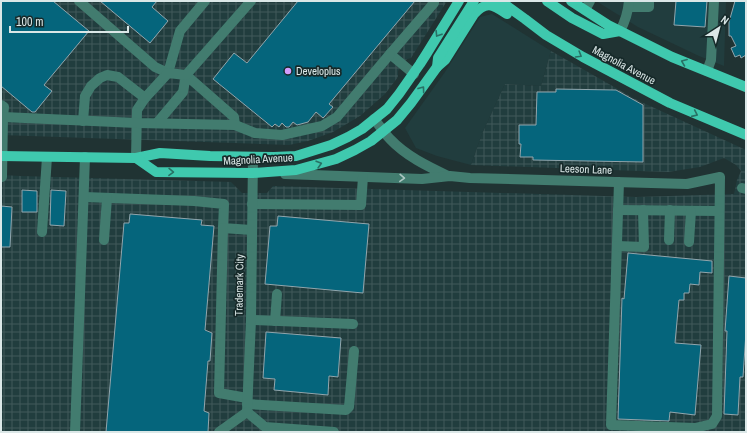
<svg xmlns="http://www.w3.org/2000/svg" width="747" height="433" font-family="'Archivo Narrow',sans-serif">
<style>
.built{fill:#213d3e}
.industrial{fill:url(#industrial-grid)}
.building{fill:#05657c;stroke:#92a6ad}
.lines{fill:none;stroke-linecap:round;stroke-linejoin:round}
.minor{stroke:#427c6f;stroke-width:10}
.major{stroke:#3fc9ae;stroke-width:10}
.oneway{stroke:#287165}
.oneway2{stroke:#adc7c3}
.poi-dot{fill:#d39cfc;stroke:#162929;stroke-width:1.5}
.labels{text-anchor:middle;stroke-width:3.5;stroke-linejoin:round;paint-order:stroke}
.street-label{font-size:11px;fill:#dbe7e7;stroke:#162929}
.poi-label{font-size:11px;fill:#dbe7e7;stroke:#162929;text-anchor:start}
</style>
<defs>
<pattern id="industrial-grid" width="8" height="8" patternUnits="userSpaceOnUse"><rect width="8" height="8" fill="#213d3e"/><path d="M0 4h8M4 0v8" fill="none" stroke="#41595a"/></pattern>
</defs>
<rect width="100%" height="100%" fill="#203333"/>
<g class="built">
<path d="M596,1H726L724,66L699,56L638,27Z"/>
<path d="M492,14L551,51L541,86L505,84L482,134L471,165L437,156L416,148L405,128L445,72L480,17Z"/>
</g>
<g class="industrial">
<path d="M1,1H447L411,58L407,59L398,71V77L385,94L360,116L333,132L308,141L289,145L1,135Z"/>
<path d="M551,51L637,100L746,150V432H1V175L21,176L231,182L242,193H267L273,186L636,197L734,194L737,180L741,171L736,165L724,158L700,167L668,172L471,165L482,134L505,84L541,86Z"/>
</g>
<g class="building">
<path d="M1,1H53L89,31L44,85L52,91L35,112H32L1,86Z"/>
<path d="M100,1H157L152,7L168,21L150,43Z"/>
<path d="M298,1H415L329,104L333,107L324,117L323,118L316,112L308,122L297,125L293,122L289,127H286L282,123L279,127L275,124L272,127L213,79L234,53L247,63Z"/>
<path d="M676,1H707L705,27L674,25Z"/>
<path d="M735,1H746V55L741,58L740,55L735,57L731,48L736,46L731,36H729V22Z"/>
<path d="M556,89L616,90L643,105V162L533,160V157H520L521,144H519V125H536L537,92H556Z"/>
<path d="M22,190L37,191V212H22Z"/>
<path d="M51,190L66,191L64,226L50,225Z"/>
<path d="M1,206L12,207L10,247H1Z"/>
<path d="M130,214L202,220L201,225L214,226L205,330L212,333L210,361H208L204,411L209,413L208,432H106L124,223H129Z"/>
<path d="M278,216L369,224L363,293L265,284L270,226H277Z"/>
<path d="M628,253L712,261V273L700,272L699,285L690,284L689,293H684V300H679L675,343L701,345L695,415L670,412L669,421L618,419L622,298L624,299Z"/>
<path d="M729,276L746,278V332L743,377H740L738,415L724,414L727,331H725Z"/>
<path d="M266,332L341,338L338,377L329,376L328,395L274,390L275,379L263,378Z"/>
</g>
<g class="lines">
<g class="minor">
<path d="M79,1L155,67L168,73L180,31L205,1"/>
<path d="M629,7H649V1"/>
<path d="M585,10L590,1"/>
<path d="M620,31C625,22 628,12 629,1"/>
<path d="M707,71L711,60L714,1"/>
<path d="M414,74L390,54L434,3V1"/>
<path d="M1,105L4,107L3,117H1"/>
<path d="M374,119C380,126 384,133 390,139C406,156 427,166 448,176"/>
<path d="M83,121L85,96L91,86L100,78L107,75L118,77L145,98"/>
<path d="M157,123L183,92L186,75L234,117L235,125"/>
<path d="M136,158L137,110L145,98L168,73L186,75L251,1"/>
<path d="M285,174L422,179L450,176L470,178L687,184L720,177L717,416L712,424L695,428L611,425L619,182"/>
<path d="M1,177H2L3,117L137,123L235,125L255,133L282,135L322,126L337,117L390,54"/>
<path d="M742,188L746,189"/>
<path d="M84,197L194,201L224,204L223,228L251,230"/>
<path d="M252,204L361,205L363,177"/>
<path d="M618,210L719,211"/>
<path d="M223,228L219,393L247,398"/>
<path d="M42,232L47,157"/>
<path d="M104,240L107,198"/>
<path d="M669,240L670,210"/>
<path d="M689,242L691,211"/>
<path d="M617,246L644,247L643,210"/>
<path d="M251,320L353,324"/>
<path d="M275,321L277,294"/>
<path d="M247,404L346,410L349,407L354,351"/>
<path d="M247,412L251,320L253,157"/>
<path d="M247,412L265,427L334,432"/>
<path d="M75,432L85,157"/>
<path d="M219,432L247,412"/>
</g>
<g class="major">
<path d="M500,1L525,19L546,35L583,57L670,103L746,135"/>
<path d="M547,1L572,18L603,34L620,31"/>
<path d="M571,1L608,25L672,57L746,87"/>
<path d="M437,67L445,60L474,14C487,0 493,5 507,14"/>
<path d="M1,156L136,158L160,153L210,156L274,157L296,156L331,145L348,137L362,129L387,109L399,94L420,64L427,53L459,1"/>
<path d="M136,158L156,172L253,173L296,170L336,159L355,150L371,141L397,120L411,103L437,67L438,58L474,1"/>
</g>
</g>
<defs><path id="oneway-chevron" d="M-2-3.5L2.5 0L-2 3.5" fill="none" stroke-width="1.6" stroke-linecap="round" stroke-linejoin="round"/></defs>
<g class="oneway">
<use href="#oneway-chevron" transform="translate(438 34) rotate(122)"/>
<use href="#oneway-chevron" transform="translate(579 55) rotate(31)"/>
<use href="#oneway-chevron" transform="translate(684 62) rotate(-158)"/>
<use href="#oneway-chevron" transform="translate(422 89) rotate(-54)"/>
<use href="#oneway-chevron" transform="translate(695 114) rotate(24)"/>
<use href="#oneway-chevron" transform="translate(319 164) rotate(-16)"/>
<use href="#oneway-chevron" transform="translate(171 172) rotate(1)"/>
</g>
<use class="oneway2" href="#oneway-chevron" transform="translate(402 178) rotate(2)"/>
<circle class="poi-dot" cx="288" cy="71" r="4"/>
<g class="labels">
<g class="street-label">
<text transform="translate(624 65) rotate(28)" y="4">Magnolia Avenue</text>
<text transform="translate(258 159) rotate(-3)" y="4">Magnolia Avenue</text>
<text transform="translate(586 169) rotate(2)" y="4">Leeson Lane</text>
<text transform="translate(239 285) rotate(-89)" y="4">Trademark City</text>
</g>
<g class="poi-label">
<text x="296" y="75">Developlus</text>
</g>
</g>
<rect width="747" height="433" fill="none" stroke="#dbe7e7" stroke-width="4"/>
<g transform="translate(719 28) rotate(36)" stroke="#162929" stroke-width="3" paint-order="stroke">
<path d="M0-3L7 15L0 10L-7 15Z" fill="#dbe7e7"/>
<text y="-6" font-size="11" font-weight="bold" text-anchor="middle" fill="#dbe7e7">N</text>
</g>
<path d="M10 26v6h118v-6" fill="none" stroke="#dbe7e7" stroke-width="2"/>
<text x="16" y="26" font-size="12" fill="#dbe7e7" stroke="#162929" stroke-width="3" paint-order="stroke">100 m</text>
</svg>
